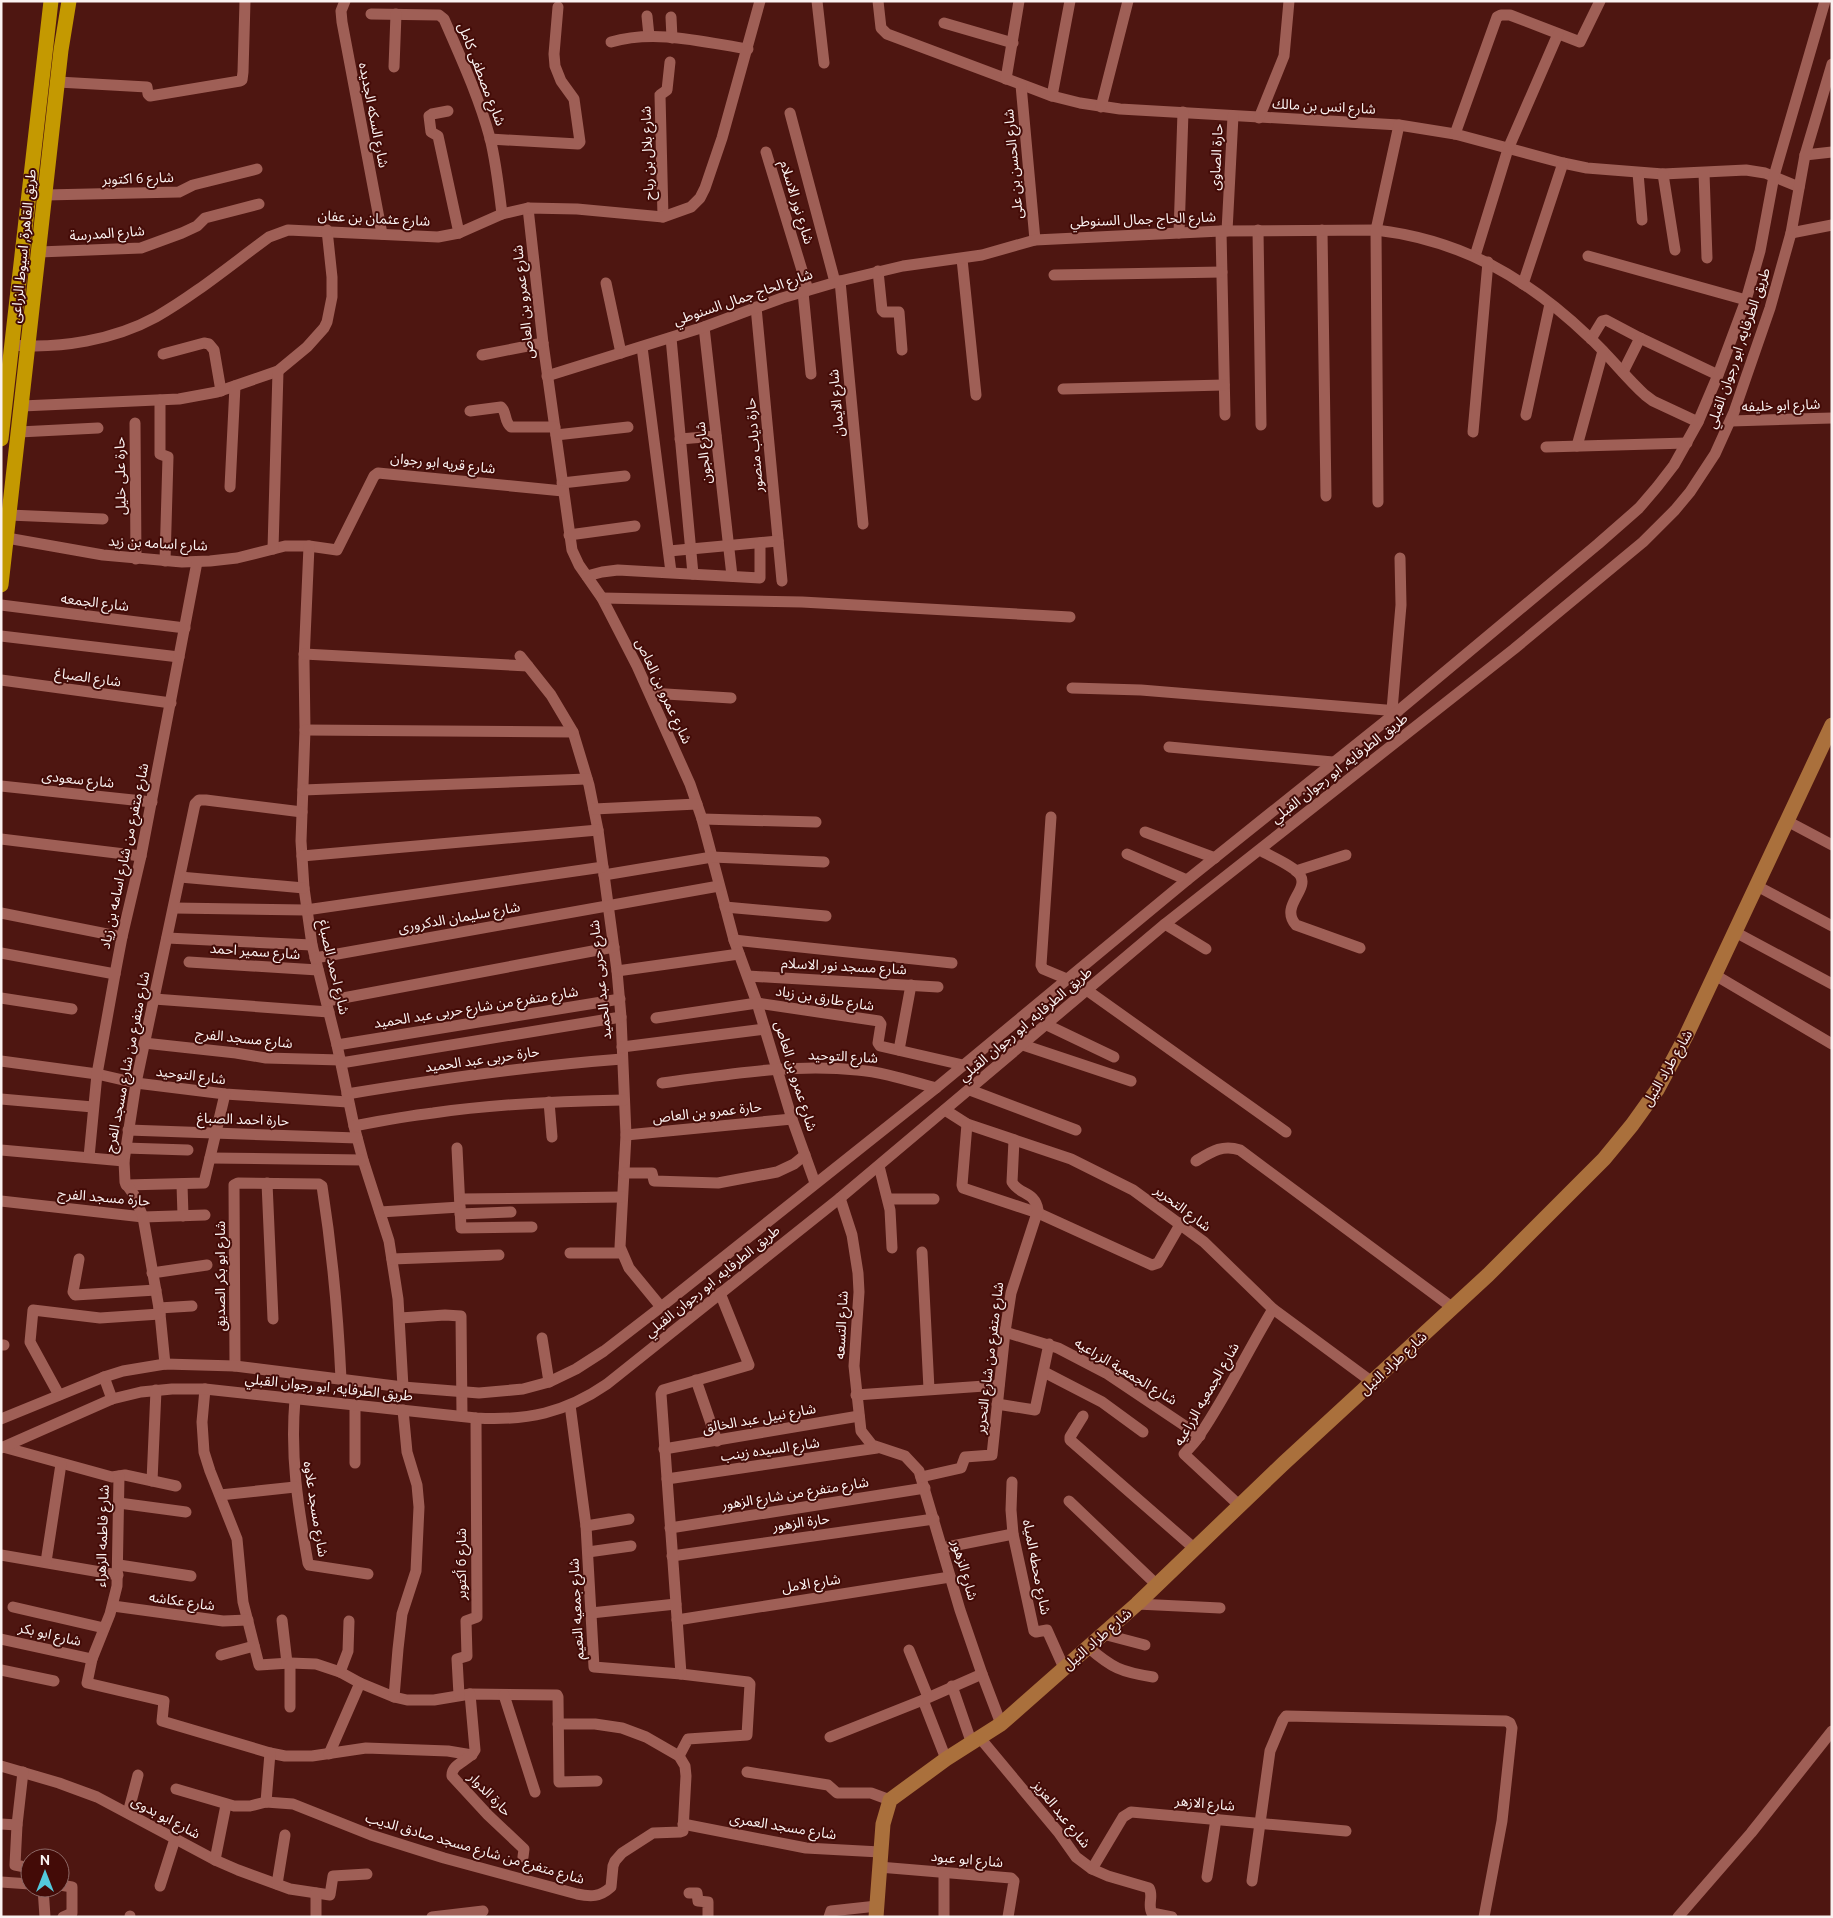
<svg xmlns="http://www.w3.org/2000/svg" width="1833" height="1918" font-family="Ubuntu,'Noto Sans Arabic',sans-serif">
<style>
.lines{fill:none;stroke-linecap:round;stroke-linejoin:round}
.street{stroke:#9f5f56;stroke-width:11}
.secondary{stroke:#aa703c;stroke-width:15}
.highway{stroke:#c49901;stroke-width:15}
.labels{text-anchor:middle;stroke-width:4;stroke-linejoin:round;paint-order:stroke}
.street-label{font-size:14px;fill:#faf2f1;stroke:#430b07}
</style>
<rect width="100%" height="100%" fill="#4e1611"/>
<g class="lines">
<g class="street">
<path d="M345,1L341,11L342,22L382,234"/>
<path d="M817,1L824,63"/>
<path d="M878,1L881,28L887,34L1052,96L1080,103L1120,109L1399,125L1455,134L1563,163L1587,168L1663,174L1746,170L1765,173L1799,187"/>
<path d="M371,14L439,15L444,19C461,58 479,97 490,138C496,162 499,189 502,214"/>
<path d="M647,16L649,36"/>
<path d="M671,17L672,38"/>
<path d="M944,23L1013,43"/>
<path d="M611,42C655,29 703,42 748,49"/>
<path d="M394,67L396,14"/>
<path d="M1006,79L1019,1"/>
<path d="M58,82L147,87L148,94L150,96L240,81L242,80L243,72L245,1"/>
<path d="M1021,85L1035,240"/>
<path d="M1052,96L1070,1"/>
<path d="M1101,107L1128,1"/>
<path d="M448,111L432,114L429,116L431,132L438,136L459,233"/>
<path d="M790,113L835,282"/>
<path d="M1259,118L1284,56L1289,1"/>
<path d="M1455,134L1497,17L1501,15H1510L1580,42L1600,1"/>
<path d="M490,139L578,144L580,142L574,99L561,81L555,66L554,54L558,7"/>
<path d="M766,152L808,290"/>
<path d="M1805,155L1832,152"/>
<path d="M1638,173L1642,220"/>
<path d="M1704,173L1707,258"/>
<path d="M1663,174L1675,250"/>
<path d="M45,195L179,192L193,185L257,169"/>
<path d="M528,208L543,343L572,550L579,565L602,598L637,666L690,784L702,819L734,940L757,1003L792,1119L815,1183"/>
<path d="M663,217L660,95L667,90L670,62"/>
<path d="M1258,230L1261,425"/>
<path d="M1322,230L1326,496"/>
<path d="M1221,231L1225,415"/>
<path d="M1227,231L1233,116"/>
<path d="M1179,233L1183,112"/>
<path d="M1791,233L1832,225"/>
<path d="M39,252L141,248L182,233L197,226L205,218L259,204"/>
<path d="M1475,256L1508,149L1558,34"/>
<path d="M1588,256L1746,300"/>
<path d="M962,259L976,395"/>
<path d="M878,271L882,310L884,312H899L902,350"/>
<path d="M1054,275L1222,272"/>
<path d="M840,281L863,524"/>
<path d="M606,283L621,353"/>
<path d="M1523,284L1563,163"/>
<path d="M803,292L811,374"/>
<path d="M756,307L782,581"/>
<path d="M704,327L732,576"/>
<path d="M671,338L693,574"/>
<path d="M1591,339L1602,321L1606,320L1640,338L1718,375"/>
<path d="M12,345C60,349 114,340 156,317C196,294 232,264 269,237L288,230L438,237L459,233L502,214L528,208L577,209L663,217L691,207L700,198L705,188L722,138L760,1"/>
<path d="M642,347L671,572"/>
<path d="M163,354L204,343L209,344L214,350L221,391"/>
<path d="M482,355L543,343"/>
<path d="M1623,372L1640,338"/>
<path d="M547,376L704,327L782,298L840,281L903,266L982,255L1035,240L1221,231L1376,230C1462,240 1527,278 1589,337C1609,355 1625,377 1645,395L1653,401L1698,422"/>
<path d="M1063,389L1224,385"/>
<path d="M160,400V454L168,457L165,561"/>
<path d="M22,406L179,399L217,392L278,371L307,347L324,328L327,322L332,297V277L327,230"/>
<path d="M470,411L501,407C507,412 504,422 511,427H555"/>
<path d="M1526,415L1550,304"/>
<path d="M1731,421L1832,418"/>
<path d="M135,423L136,559"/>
<path d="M19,432L98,428"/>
<path d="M1473,432L1488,262"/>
<path d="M556,435L628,427"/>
<path d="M680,439L716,436"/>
<path d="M1577,446L1603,351"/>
<path d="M1546,447L1687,443"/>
<path d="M562,483L625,476"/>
<path d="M230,487L235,386"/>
<path d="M1378,502L1376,230L1399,125"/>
<path d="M9,515L103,519"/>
<path d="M569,535L635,526"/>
<path d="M7,538L103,555L182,562L210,561L237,558L285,546H309L337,550L374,476L378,473L563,491"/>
<path d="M309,546L304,661L305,730L301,841L304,888L312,945L337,1045L354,1126L363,1160L389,1241L398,1299L403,1387"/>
<path d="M273,549L278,371"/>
<path d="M669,551L778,541"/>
<path d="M587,576L602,572L618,570L760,578V543"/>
<path d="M602,598L802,602L1070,617"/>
<path d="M1,605L185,628"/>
<path d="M1,636L179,657"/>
<path d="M304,654L528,666"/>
<path d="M520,656L551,695L573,732L589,785L598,830L617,971L621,1017L626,1135L620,1247L629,1268L661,1307"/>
<path d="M1,680L171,703"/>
<path d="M1072,688L1141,690L1398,711"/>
<path d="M650,693L731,698"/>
<path d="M1392,710L1401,605L1400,558"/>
<path d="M305,730L573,732"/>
<path d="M1169,747L1333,762"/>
<path d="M1,786L152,802"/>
<path d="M303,790L587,779"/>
<path d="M594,809L697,804"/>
<path d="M1051,817L1041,965L1043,969L1067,979"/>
<path d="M702,819L816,822"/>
<path d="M1787,821L1832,845"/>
<path d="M1145,832L1215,858"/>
<path d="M1,839L141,856"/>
<path d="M1260,850C1270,856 1294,866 1300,875C1310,890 1279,906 1296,925L1360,948"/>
<path d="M1127,854L1187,880"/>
<path d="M302,856L598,830"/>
<path d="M1296,871L1346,855"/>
<path d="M604,875L712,857L824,862"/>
<path d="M180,877L304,888"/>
<path d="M1757,886L1832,926"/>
<path d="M725,907L826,916"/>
<path d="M174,908L306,910L603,867"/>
<path d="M1,913L122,937"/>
<path d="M1165,924L1206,949"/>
<path d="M1735,932L1832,984"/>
<path d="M167,938L312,945"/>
<path d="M734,940L952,963"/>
<path d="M1,953L115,974"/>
<path d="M315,958L719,886"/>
<path d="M189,962L318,970"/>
<path d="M617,971L739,954"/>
<path d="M1715,975L1832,1044"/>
<path d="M748,976L938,987"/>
<path d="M1088,991L1286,1132"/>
<path d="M1,998L72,1009"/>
<path d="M154,999L329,1012"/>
<path d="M327,1001L614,947"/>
<path d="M656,1018L757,1003L879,1021L881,1024L878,1043L880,1046L963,1065"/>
<path d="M1047,1025L1114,1057"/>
<path d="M144,1043L236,1053L266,1058L341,1060"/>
<path d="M337,1045L620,999"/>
<path d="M1023,1045L1131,1081"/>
<path d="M622,1047L765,1029"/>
<path d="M899,1050L911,985"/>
<path d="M1,1061L97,1074L136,1083L225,1094L348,1102"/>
<path d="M341,1063L621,1017"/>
<path d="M662,1083C726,1075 792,1063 857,1070C884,1072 910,1081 936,1088"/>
<path d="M970,1090L1076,1130"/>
<path d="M347,1094C438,1079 529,1066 622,1059"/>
<path d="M1,1099L93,1107"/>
<path d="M549,1102L552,1137"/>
<path d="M945,1110L967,1124L1071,1159L1133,1190L1204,1242L1273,1309L1372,1382"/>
<path d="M967,1124L962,1185L963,1188L1038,1213L1152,1265L1158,1263L1181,1223"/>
<path d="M354,1126C380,1121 407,1116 433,1113C496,1104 561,1101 624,1100"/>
<path d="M128,1130L357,1138"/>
<path d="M626,1135L792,1119"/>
<path d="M125,1148L188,1150"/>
<path d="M457,1148L461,1228L532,1227"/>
<path d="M1,1150L124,1161"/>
<path d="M89,1157L97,1074L115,974L122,937L141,856L197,562"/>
<path d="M210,1158L363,1160"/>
<path d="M1196,1161C1211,1152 1222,1144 1240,1150L1453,1308"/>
<path d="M879,1166L890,1210L892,1248"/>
<path d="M624,1173H652L654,1181L718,1183L777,1172L794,1164L805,1155"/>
<path d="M267,1183L273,1319"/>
<path d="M182,1184L183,1216"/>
<path d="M126,1185L204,1183L225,1094"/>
<path d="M840,1198L852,1235L858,1273L859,1292L854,1366L861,1431L872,1445L905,1456L919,1471L960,1610L982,1674L1001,1724"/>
<path d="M460,1199L622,1197"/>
<path d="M888,1199H934"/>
<path d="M1,1201L143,1217L205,1215"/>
<path d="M380,1212L460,1207"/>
<path d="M460,1214L511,1212"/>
<path d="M922,1252L929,1389"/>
<path d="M570,1253H621"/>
<path d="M79,1259L73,1292L75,1295L156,1290"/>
<path d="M392,1259L499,1255"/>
<path d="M152,1273L207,1265"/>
<path d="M159,1308L192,1306"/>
<path d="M400,1318L445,1315L461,1316L462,1416"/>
<path d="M1005,1332L1058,1348L1106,1373L1200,1436"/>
<path d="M542,1338L549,1382"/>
<path d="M1,1345H4"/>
<path d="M165,1364L160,1314L143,1217L134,1195L125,1182L124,1161L136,1083L195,804L199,800H206L302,812"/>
<path d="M235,1366L234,1185L238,1183L319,1184L322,1186C332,1250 338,1314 341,1379"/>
<path d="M1044,1372L1102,1402L1143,1432"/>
<path d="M104,1377L112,1399"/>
<path d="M696,1380L717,1441"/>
<path d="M205,1389L202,1422L204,1452L210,1471L237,1539L243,1602L259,1665L290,1663L316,1664L340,1672L360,1683L394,1697L407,1700H434L470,1694L557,1695L558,1697L559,1782L597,1781"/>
<path d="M59,1395L30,1342L33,1310L100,1318L160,1314"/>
<path d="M856,1395L999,1385"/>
<path d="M295,1399C290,1457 298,1506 308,1563L309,1565L368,1574"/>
<path d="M997,1404L1035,1410L1049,1344"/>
<path d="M355,1405V1463"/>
<path d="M570,1405L586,1526L594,1667L681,1674L748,1682L750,1684L747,1735L688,1739L679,1756"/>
<path d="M1083,1416L1070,1437V1440L1195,1549"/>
<path d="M1,1419L104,1377L123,1371L165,1364L235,1366L403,1387L479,1393L523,1389L549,1382L576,1369L604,1351L661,1307L936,1088L1187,880L1398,711L1598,544L1639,508L1657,487L1674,465L1698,422L1718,375L1746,300L1760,251L1774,176L1825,1"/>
<path d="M3,1447L112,1477L125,1475L176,1486"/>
<path d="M1,1448L112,1399L141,1392L172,1389H205L476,1418C527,1421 565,1413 607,1384L840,1198L1165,924L1514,649L1643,542L1675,510L1690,492L1715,454L1734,412L1770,308L1791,233L1805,155L1832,64"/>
<path d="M664,1449L859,1416"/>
<path d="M119,1476L117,1586L110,1614L92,1659L87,1683L164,1701L162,1721L270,1753L285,1756H312L366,1748L448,1751L472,1755"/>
<path d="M921,1477L961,1468L965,1457L992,1455L1005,1332L1011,1293L1038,1210C1035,1191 1019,1195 1012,1182L1014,1140"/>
<path d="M667,1479L877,1448"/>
<path d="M152,1481L156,1390"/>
<path d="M1012,1482L1011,1510L1013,1534L1034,1631L1036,1632L1047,1630L1064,1668"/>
<path d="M220,1495L295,1487"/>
<path d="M1069,1501L1157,1585"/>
<path d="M119,1503L186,1512"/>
<path d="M1240,1506L1184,1454C1190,1447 1197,1441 1201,1433C1228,1393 1248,1350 1273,1309"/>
<path d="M586,1526L629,1519"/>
<path d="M670,1528L925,1488"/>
<path d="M942,1548L1013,1534"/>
<path d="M588,1552L631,1546"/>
<path d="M1,1555L118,1575"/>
<path d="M672,1556L934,1519"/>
<path d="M46,1562L61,1464"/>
<path d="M119,1565L191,1576"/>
<path d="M1137,1604L1220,1608"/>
<path d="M113,1606L223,1621L248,1620"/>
<path d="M13,1607L104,1628"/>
<path d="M591,1613L676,1604"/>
<path d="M282,1620L287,1663"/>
<path d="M677,1620L950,1577"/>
<path d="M1103,1634L1145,1645"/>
<path d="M1,1639L92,1659"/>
<path d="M1088,1647C1112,1668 1121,1672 1153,1677"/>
<path d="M909,1650L928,1697"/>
<path d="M221,1655L254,1646"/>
<path d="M290,1663V1707"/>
<path d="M1,1670L54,1681"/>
<path d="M340,1672L348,1651L349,1621"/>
<path d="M681,1674L661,1394L663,1390L749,1365L720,1293"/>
<path d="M952,1686L972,1744"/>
<path d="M470,1694L475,1750C470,1761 451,1763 452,1776L488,1815L524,1849L523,1857"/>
<path d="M459,1695L457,1659L467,1656L466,1621L477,1617L476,1418"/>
<path d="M504,1695L535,1792"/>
<path d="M394,1697L398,1649L402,1614L416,1571L419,1507L417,1485L407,1452L403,1410"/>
<path d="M923,1700L946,1759"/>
<path d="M830,1737L923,1700L982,1674"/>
<path d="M980,1738L1059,1833L1076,1857L1092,1869L1108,1876L1149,1888C1154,1896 1147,1905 1152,1913L1172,1917"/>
<path d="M329,1754L360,1683"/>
<path d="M1,1766L59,1783L97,1797L215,1860L238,1870L290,1889L330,1895L333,1876L367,1874"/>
<path d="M23,1772L17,1825L15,1865L30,1868"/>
<path d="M747,1772L828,1785L837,1793H871L890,1800"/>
<path d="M176,1789L234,1806H250L266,1802L293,1804L371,1835L444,1858L577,1894C591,1897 600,1897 611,1887L613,1866L615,1861L622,1853L653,1833L680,1832L683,1831L686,1776L685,1766L679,1756L646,1737L622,1728L595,1724H558"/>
<path d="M266,1802L270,1753"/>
<path d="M128,1813L138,1775"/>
<path d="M1,1824L17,1825"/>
<path d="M683,1824L806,1848L880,1852"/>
<path d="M215,1860L226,1805"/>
<path d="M879,1867L1011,1878L1014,1881L1008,1917"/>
<path d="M1092,1869L1123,1817L1131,1812L1346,1831"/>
<path d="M1207,1877L1216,1819"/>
<path d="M1252,1881L1270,1751L1283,1720L1286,1716L1506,1721L1510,1723L1512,1728L1502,1821L1484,1917"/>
<path d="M1,1882L30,1884"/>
<path d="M277,1884L285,1835"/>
<path d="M60,1885L72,1887V1913L63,1917"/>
<path d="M160,1886L175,1839"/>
<path d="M43,1888L45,1917"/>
<path d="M689,1893H697L698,1901L708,1902V1917"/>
<path d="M130,1917V1916"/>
<path d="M316,1917V1893"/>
<path d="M432,1917L483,1911"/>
<path d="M829,1917L831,1911L877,1906"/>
<path d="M944,1917V1873"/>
<path d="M1678,1917L1751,1833L1832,1731"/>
</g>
<path class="secondary" d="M876,1917L883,1824L890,1800L946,1759L1001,1724L1137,1604L1284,1463L1488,1275L1604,1159L1632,1125L1657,1090L1686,1036L1832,725"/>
<g class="highway">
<path d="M1,439L51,1"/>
<path d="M1,585L61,50L69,1"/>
</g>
</g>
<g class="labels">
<g class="street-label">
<text transform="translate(482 74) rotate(69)" y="5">شارع مصطفى كامل</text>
<text transform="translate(1324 106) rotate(3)" y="5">شارع انس بن مالك</text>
<text transform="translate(374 115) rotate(79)" y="5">شارع السكه الجديده</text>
<text transform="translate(647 153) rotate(-92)" y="5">شارع بلال بن رباح</text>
<text transform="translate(1216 157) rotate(-87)" y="5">حارة الصاوى</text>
<text transform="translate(1013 164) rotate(-95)" y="5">شارع الحسن بن على</text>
<text transform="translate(138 178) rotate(-2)" y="5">شارع 6 اكتوبر</text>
<text transform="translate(797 202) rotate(73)" y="5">شارع نور الاسلام</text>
<text transform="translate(374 218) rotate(3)" y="5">شارع عثمان بن عفان</text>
<text transform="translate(1143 219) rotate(-2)" y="5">شارع الحاج جمال السنوطي</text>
<text transform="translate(107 233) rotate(-4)" y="5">شارع المدرسة</text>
<text transform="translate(23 246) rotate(-84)" y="5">طريق القاهرة, اسيوط الزراعى</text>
<text transform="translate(743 297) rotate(-19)" y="5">شارع الحاج جمال السنوطي</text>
<text transform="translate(523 302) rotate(-96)" y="5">شارع عمرو بن العاص</text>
<text transform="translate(1738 348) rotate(-71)" y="5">طريق الطرفايه, ابو رجوان القبلي</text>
<text transform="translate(836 403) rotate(-95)" y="5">شارع الايمان</text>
<text transform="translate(1781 405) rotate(-2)" y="5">شارع ابو خليفه</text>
<text transform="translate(754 445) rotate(-95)" y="5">حارة دياب منصور</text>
<text transform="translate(703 453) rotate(-96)" y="5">شارع الجون</text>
<text transform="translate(443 463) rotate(6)" y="5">شارع قريه ابو رجوان</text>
<text transform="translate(120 476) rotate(-91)" y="5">حارة على خليل</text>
<text transform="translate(158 543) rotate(3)" y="5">شارع اسامه بن زيد</text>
<text transform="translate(95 602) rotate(7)" y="5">شارع الجمعه</text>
<text transform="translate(88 677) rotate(8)" y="5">شارع الصباغ</text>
<text transform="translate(664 691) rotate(65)" y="5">شارع عمرو بن العاص</text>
<text transform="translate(1339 768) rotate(-38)" y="5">طريق الطرفايه, ابو رجوان القبلي</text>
<text transform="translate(78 779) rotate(6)" y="5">شارع سعودى</text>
<text transform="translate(124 856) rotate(-78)" y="5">شارع متفرع من شارع اسامه بن زياد</text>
<text transform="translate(459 917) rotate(-10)" y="5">شارع سليمان الدكرورى</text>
<text transform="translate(255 951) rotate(4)" y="5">شارع سمير احمد</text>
<text transform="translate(844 966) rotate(3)" y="5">شارع مسجد نور الاسلام</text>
<text transform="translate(334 967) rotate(77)" y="5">شارع احمد الصباغ</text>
<text transform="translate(600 980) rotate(-96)" y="5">شارع حربى عبد الحميد</text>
<text transform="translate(825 998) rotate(9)" y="5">شارع طارق بن زياد</text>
<text transform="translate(476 1007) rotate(-9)" y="5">شارع متفرع من شارع حربى عبد الحميد</text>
<text transform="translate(1025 1024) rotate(-40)" y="5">طريق الطرفايه, ابو رجوان القبلي</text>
<text transform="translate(244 1038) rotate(6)" y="5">شارع مسجد الفرج</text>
<text transform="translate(843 1056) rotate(3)" y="5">شارع التوحيد</text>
<text transform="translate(482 1059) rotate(-8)" y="5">حارة حربى عبد الحميد</text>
<text transform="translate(127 1062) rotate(-79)" y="5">شارع متفرع من شارع مسجد الفرج</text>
<text transform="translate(1667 1068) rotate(-60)" y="5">شارع طراد النيل</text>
<text transform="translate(191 1075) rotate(7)" y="5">شارع التوحيد</text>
<text transform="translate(796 1076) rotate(73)" y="5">شارع عمرو بن العاص</text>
<text transform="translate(707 1112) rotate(-6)" y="5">حارة عمرو بن العاص</text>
<text transform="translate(243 1119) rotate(2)" y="5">حارة احمد الصباغ</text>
<text transform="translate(104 1197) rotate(5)" y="5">حارة مسجد الفرج</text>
<text transform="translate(1183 1208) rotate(37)" y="5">شارع التحرير</text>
<text transform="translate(220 1276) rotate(-90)" y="5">شارع ابو بكر الصديق</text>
<text transform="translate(712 1281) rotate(-39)" y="5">طريق الطرفايه, ابو رجوان القبلي</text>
<text transform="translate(841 1325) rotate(-87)" y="5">شارع التسعه</text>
<text transform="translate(989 1358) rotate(-83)" y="5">شارع متفرع من شارع التحرير</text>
<text transform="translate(1393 1363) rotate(-43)" y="5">شارع طراد النيل</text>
<text transform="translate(1126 1371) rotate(31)" y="5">شارع الجمعية الزراعيه</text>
<text transform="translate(329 1387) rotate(6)" y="5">طريق الطرفايه, ابو رجوان القبلي</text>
<text transform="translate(1206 1394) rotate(-60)" y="5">شارع الجمعيه الزراعيه</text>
<text transform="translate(759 1418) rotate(-10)" y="5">شارع نبيل عبد الخالق</text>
<text transform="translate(770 1449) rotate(-8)" y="5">شارع السيده زينب</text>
<text transform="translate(795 1493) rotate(-9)" y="5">شارع متفرع من شارع الزهور</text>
<text transform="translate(316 1509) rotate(81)" y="5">شارع مسجد علاوه</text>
<text transform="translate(801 1522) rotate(-8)" y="5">حارة الزهور</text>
<text transform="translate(102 1536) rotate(-88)" y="5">شارع فاطمه الزهراء</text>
<text transform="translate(461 1564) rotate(-90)" y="5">شارع 6 أكتوبر</text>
<text transform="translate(1037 1567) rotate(79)" y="5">شارع محطه المياه</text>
<text transform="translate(965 1570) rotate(74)" y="5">شارع الزهور</text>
<text transform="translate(811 1583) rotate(-9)" y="5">شارع الامل</text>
<text transform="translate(182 1601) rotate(8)" y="5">شارع عكاشه</text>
<text transform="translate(576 1609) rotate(-93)" y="5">شارع جمعيه النعيم</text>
<text transform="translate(50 1634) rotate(13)" y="5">شارع ابو بكر</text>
<text transform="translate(1097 1639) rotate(-41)" y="5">شارع طراد النيل</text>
<text transform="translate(490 1794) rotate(46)" y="5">حارة الدوار</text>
<text transform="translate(1205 1803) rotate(5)" y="5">شارع الازهر</text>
<text transform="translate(1062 1814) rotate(51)" y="5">شارع عبد العزيز</text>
<text transform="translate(166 1817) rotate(28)" y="5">شارع ابو بدوى</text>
<text transform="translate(783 1826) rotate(9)" y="5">شارع مسجد العمرى</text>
<text transform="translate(475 1848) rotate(16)" y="5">شارع متفرع من شارع مسجد صادق الديب</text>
<text transform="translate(967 1859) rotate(5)" y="5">شارع ابو عبود</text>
</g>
</g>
<rect width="1833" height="1918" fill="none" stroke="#faf2f1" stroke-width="5"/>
<g transform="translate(45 1873)"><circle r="24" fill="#430b07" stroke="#8c6765"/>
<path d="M0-4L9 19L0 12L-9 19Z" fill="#53cadc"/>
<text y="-8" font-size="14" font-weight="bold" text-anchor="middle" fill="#faf2f1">N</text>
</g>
</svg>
